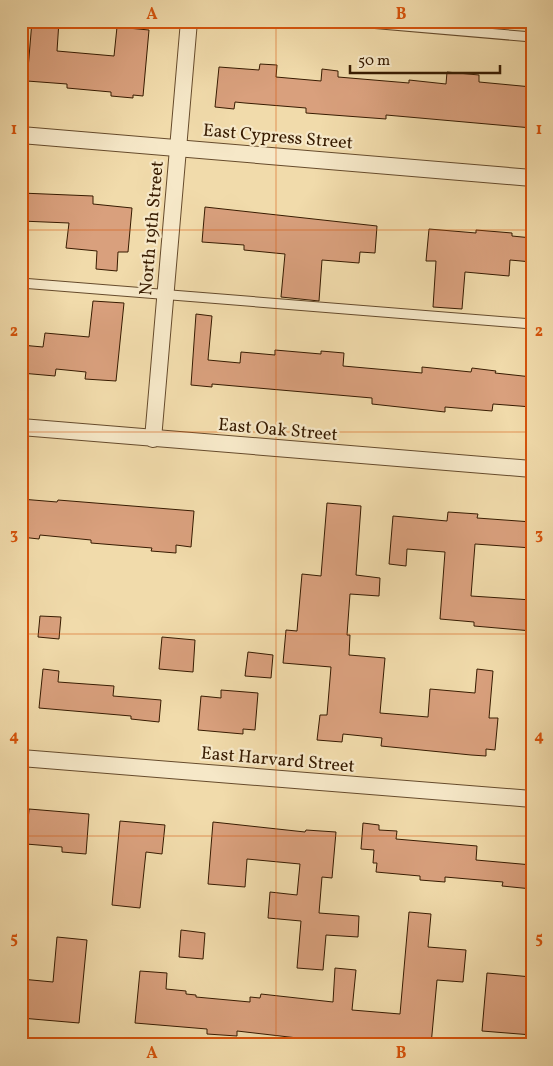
<svg xmlns="http://www.w3.org/2000/svg" width="553" height="1066" font-family="Vollkorn,serif">
<style>
.building{fill:#d9a07d;stroke:#371b01}
.lines{fill:none;stroke-linecap:round;stroke-linejoin:round}
.lane-casing{stroke:#664b2c;stroke-width:11}
.street-casing{stroke:#664b2c;stroke-width:18}
.lane{stroke:#f6e8c8;stroke-width:9}
.street{stroke:#f6e8c8;stroke-width:16}
.grid{fill:none;stroke:#d6530b;stroke-width:1;stroke-opacity:0.55}
.labels{text-anchor:middle;stroke-width:4.5;stroke-linejoin:round;paint-order:stroke}
.street-label{font-size:18px;fill:#371b01;stroke:#f6e8c8}
.neatline{fill:none;stroke:#d6530b;stroke-width:2}
.grid-label{font-size:16px;text-anchor:middle;font-weight:bold;fill:#d6530b}
</style>
<rect width="100%" height="100%" fill="#f1dbab"/>
<filter id="stains"><feTurbulence type="fractalNoise" baseFrequency=".004" numOctaves="4"/><feColorMatrix values="0 0 0 0 .2 0 0 0 0 .09 0 0 0 0 .02 0 0 0 .5 -.17"/></filter>
<radialGradient id="worn" r=".72"><stop offset=".6" stop-color="#630" stop-opacity="0"/><stop offset="1" stop-color="#630" stop-opacity=".3"/></radialGradient>
<g class="building">
<path d="M32,21H59L57,51L114,56L117,27L149,30L143,96L133,95V98L111,96V92L67,88V84L27,81Z"/>
<path d="M260,64L277,65L276,77L321,81L322,69L338,71V77L409,83V80L446,84L447,72L479,75V82L532,87V128L386,115V119L306,113V108L245,103L235,102L234,109L215,107L219,67L259,70Z"/>
<path d="M21,193L93,196V204L132,208L128,252H118L117,271L96,269L97,251L66,248L69,223L21,221Z"/>
<path d="M205,207L377,226L375,253L360,252L359,263L322,260L319,301L281,297L285,254L244,250V245L202,242Z"/>
<path d="M429,229L476,233V230L512,233V236L532,238V262L510,260L509,276L465,272L462,309L433,307L436,261H426Z"/>
<path d="M93,301L124,303L116,381L85,379L86,372L56,369L55,376L21,373V345L43,347L45,333L89,337Z"/>
<path d="M196,314L212,316L208,360L240,363L241,352L275,355V350L321,354V351L344,353L343,366L422,373V367L471,372L472,368L496,371L495,373L532,377V407L493,404L492,411L445,407V412L372,404V398L212,384V387L191,385Z"/>
<path d="M21,499L57,502L58,500L194,511L191,547L176,545V553L151,551L152,548L91,543V540L40,535L39,539L21,537Z"/>
<path d="M327,503L361,506L356,575L380,578L379,596L350,594L347,635H350L349,655L385,658L380,713L428,717L430,689L475,693L477,669L493,671L489,718H498L495,750L486,749V756L471,755L381,746L382,738L343,734L342,742L317,740L320,715H327L331,667L283,663L286,630L297,631L302,574L321,576Z"/>
<path d="M448,512L478,514L477,518L532,522V548L475,544L471,596L532,600V631L474,626V622L440,619L445,552L407,549L406,566L389,564L393,516L447,521Z"/>
<path d="M40,616L61,617L59,639L38,637Z"/>
<path d="M162,637L195,640L193,672L159,669Z"/>
<path d="M248,652L273,655L271,678L245,676Z"/>
<path d="M43,669L59,671L58,682L114,686L113,696L161,700L159,722L131,719V716L39,708Z"/>
<path d="M221,690L258,693L255,730L243,729V734L198,730L201,696L221,698Z"/>
<path d="M29,809L89,814L86,854L62,852V847L26,844Z"/>
<path d="M120,821L165,825L162,854L146,852L140,908L112,905Z"/>
<path d="M213,822L305,832L306,830L336,832L332,878L322,877L319,913L359,916L358,937L326,935L323,970L297,968L301,921L268,918L270,892L297,895L300,864L247,859L245,887L208,884Z"/>
<path d="M363,823L379,825V830L397,831L396,839L477,846L476,860L532,865V889L502,886L503,882L445,877V882L420,880V876L376,872L377,863H373L374,850L361,849Z"/>
<path d="M409,912L431,914L428,947L466,950L463,982L437,980L431,1045H397L349,1039V1041L315,1038V1040L237,1031V1036L207,1034V1029L135,1023L140,971L167,973L166,989L186,991V994L196,995V997L250,1002V997L260,998L261,994L333,1002L335,968L356,970L352,1010L400,1014Z"/>
<path d="M181,930L205,933L203,959L179,957Z"/>
<path d="M57,937L87,940L79,1023L21,1018V979L53,982Z"/>
<path d="M487,973L532,977V1035L482,1031Z"/>
</g>
<g class="lines">
<g class="lane-casing">
<g id="lane">
<path d="M346,21L532,37"/>
<path d="M21,283L532,324"/>
</g>
</g>
<g class="street-casing">
<g id="street">
<path d="M21,135L532,178"/>
<path d="M21,427L532,469"/>
<path d="M153,439L189,21"/>
<path d="M21,758L532,799"/>
</g>
</g>
<use href="#lane" class="lane"/>
<use href="#street" class="street"/>
</g>
<path class="grid" d="M276,21V1045M21,230H532M21,432H532M21,634H532M21,836H532"/>
<g class="labels">
<g class="street-label">
<text transform="translate(278 136) rotate(5)" y="6">East Cypress Street</text>
<text transform="translate(151 228) rotate(-85)" y="6">North 19th Street</text>
<text transform="translate(278 429) rotate(5)" y="6">East Oak Street</text>
<text transform="translate(278 759) rotate(5)" y="6">East Harvard Street</text>
</g>
</g>
<rect width="553" height="1066" fill="none" stroke="#f1dbab" stroke-width="55"/>
<path d="M350 65v8h150v-8" fill="none" stroke="#371b01" stroke-width="2.5"/>
<text x="358" y="65" font-size="15" fill="#371b01" stroke="#f6e8c8" stroke-width="4" paint-order="stroke">50 m</text>
<rect x="28" y="28" width="498" height="1010" class="neatline"/>
<g class="grid-label">
<text x="152" y="19">A</text>
<text x="401" y="19">B</text>
<text x="14" y="134">1</text>
<text x="539" y="134">1</text>
<text x="14" y="336">2</text>
<text x="539" y="336">2</text>
<text x="14" y="539">3</text>
<text x="539" y="539">3</text>
<text x="14" y="741">4</text>
<text x="539" y="741">4</text>
<text x="14" y="943">5</text>
<text x="539" y="943">5</text>
<text x="152" y="1058">A</text>
<text x="401" y="1058">B</text>
</g>
<rect width="100%" height="100%" filter="url(#stains)"/>
<rect width="100%" height="100%" fill="url(#worn)"/>
</svg>
